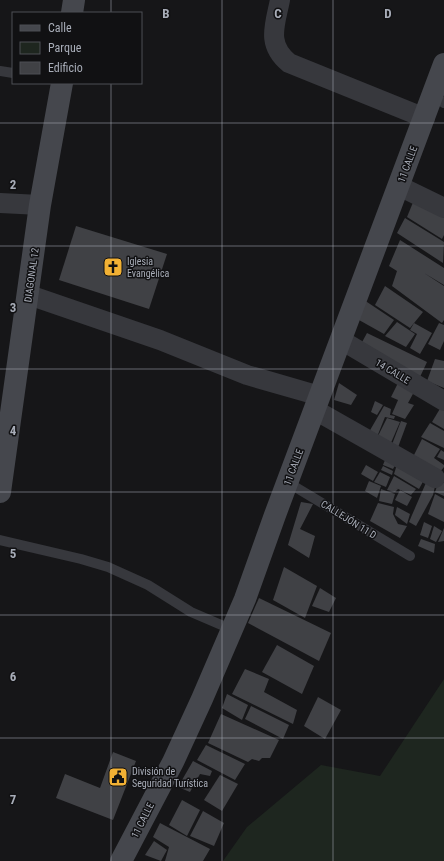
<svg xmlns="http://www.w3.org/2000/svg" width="444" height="861" font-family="'Roboto Condensed',sans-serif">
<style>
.green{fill:#1e261f}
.building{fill:#404145}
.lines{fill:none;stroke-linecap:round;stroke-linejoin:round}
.lane{stroke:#37383d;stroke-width:10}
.street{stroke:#37383d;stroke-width:20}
.secondary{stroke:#45474d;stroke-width:22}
.grid{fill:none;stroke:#a8adb8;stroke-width:1;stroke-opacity:0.55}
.labels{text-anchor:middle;stroke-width:3;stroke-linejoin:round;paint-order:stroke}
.street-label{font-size:10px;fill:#a8adb8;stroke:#111113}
.poi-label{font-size:10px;fill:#a8adb8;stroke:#111113;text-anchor:start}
.grid-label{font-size:13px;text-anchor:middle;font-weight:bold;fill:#a8adb8;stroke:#111113;stroke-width:3;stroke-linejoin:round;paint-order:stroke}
</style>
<rect width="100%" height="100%" fill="#161618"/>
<path class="green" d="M444,679V861H223L247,827L321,765L380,776Z"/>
<g class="building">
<path d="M414,200L444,218V235L442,239L407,217Z"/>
<path d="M405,218L444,242L443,263L397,233Z"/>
<path d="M76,226L167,254L149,309L59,280Z"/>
<path d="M400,240L444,268V285L424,273L444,286V320L442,323L392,286L397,271L389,266Z"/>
<path d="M385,286L423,312L410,328L375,305Z"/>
<path d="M364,300L394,320L384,334L359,320Z"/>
<path d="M397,322L415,334L406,347L385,336Z"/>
<path d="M414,323L432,333L420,354L410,348L417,334L410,330Z"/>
<path d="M439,323L444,325V341L440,350L428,344Z"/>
<path d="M367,333L427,362L420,377L361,344Z"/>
<path d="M435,359L444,361V388L427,381Z"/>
<path d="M339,383L357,395L351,405L334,400Z"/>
<path d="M398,383L414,392L408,403L414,405L405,419L392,414L398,400L391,397Z"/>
<path d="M375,401L383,405L377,415L371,412Z"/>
<path d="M384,406L391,409L390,415L395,416L394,419L385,417L377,437L369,432Z"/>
<path d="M441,407L444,409V429L432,422Z"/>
<path d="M387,418L400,422L390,445L377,438Z"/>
<path d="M401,421L407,423L397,450L391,447Z"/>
<path d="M430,423L444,431V448L421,437Z"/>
<path d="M422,439L440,449L434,458L444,465V467L439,473L413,457Z"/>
<path d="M441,450L444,452V460L437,457Z"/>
<path d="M387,455L398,460L393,469L383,465Z"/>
<path d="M398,461L425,478L419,489L394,474Z"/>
<path d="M366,465L378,472L373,481L361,474Z"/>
<path d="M383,466L393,471L392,475L381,470Z"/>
<path d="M380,472L390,477L386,487L374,482Z"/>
<path d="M394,476L416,489L411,495L396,488L398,489L395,492L387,490Z"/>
<path d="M428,478L436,482L433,495L416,526L409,522Z"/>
<path d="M369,481L381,486L377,498L365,491Z"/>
<path d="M439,481L444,483V496L435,492Z"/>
<path d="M381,489L395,494L392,504L379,501Z"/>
<path d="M400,490L412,497L407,506L395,500Z"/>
<path d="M435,494L444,499V522L428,514Z"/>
<path d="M301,502L313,504L300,529L315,536L309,558L288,545Z"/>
<path d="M378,503L394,507L393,514L398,524L407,526L400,538L370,521Z"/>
<path d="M397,507L410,514L407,524L395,515Z"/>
<path d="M424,522L432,526L428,538L420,535Z"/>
<path d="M434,526L442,531L436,542L430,539Z"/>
<path d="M444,528V541L438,542Z"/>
<path d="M421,539L435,544L434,553L418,546Z"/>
<path d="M284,567L317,586L305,618L273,600Z"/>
<path d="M320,588L336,598L329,612L312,606Z"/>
<path d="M259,598L331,633L319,661L248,623Z"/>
<path d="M277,645L314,666L302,694L262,672Z"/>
<path d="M245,669L269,679L264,692L297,710L293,724L232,694Z"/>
<path d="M227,694L248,705L242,720L222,708Z"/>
<path d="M318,697L341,710L325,739L304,726Z"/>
<path d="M251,706L289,725L283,739L245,719Z"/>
<path d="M221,714L279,740L270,758H262L259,761L252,759L248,762L208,743Z"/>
<path d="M206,745L245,764L235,780L197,760Z"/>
<path d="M113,752L136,761L113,820L56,798L65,774L100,788Z"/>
<path d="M193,761L212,771L210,776L200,774L190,792L178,787Z"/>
<path d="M220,775L238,784L222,811L204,800Z"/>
<path d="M182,800L200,810L187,836L169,825Z"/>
<path d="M203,811L224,823L214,846L190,836Z"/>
<path d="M160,823L210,849L203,861H165L169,847L153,837Z"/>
<path d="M154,841L167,850L161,861L145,855Z"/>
</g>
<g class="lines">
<g class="lane">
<path d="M0,71L13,73"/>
<path d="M432,95L444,103"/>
<path d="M287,482L410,556"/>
<path d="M0,540L81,559L108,567L148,585L191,612L233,630"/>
</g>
<g class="street">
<path d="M280,0C275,25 266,44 289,63L425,118"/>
<path d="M399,186L444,208"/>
<path d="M0,203L40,205"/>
<path d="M29,295L160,340L247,375L320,396"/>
<path d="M341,340L444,401"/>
<path d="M315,410L435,478"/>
</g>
<g class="secondary">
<path d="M72,13L74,0"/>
<path d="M0,492L40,205L62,83"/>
<path d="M121,861L173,762L202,699L245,599L275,515L444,64"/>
</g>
</g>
<path class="grid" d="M111,0V13M222,0V861M333,0V861M111,83V861M0,123H444M0,246H444M0,369H444M0,492H444M0,615H444M0,738H444"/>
<defs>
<g id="church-square" transform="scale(1)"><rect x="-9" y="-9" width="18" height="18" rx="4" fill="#f2b134" stroke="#111113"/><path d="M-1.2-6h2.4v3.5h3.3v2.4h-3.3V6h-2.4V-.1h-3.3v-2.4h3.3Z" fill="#111"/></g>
<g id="civic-square" transform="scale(1)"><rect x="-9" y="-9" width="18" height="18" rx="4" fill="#f2b134" stroke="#111113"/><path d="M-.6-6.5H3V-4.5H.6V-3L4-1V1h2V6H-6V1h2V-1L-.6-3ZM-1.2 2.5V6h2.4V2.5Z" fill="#111"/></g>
</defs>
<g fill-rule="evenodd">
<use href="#church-square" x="113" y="267"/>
<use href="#civic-square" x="118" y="777"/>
</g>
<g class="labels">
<g class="street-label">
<text transform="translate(407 164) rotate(-69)" y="4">11 CALLE</text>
<text transform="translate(31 275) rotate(-82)" y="4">DIAGONAL 12</text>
<text transform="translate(393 371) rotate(31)" y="4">14 CALLE</text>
<text transform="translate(293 467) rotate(-69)" y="4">11 CALLE</text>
<text transform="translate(349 519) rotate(32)" y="4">CALLEJÓN 11 D</text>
<text transform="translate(142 820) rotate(-63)" y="4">11 CALLE</text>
</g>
<g class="poi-label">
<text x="127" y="265">Iglesia<tspan x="127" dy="12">Evangélica</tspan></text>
<text x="132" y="775">División de<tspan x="132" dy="12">Seguridad Turística</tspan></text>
</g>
</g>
<g class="grid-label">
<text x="166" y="18">B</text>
<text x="278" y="18">C</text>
<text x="388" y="18">D</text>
<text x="13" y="189">2</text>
<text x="13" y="312">3</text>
<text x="13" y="435">4</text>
<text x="13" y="558">5</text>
<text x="13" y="681">6</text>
<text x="13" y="804">7</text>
</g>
<rect x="12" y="12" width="130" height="72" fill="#111113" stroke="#4d4f55"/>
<rect x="20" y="25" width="20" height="6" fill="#45474d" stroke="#4d4f55"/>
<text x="48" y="32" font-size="12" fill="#a8adb8">Calle</text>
<rect x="20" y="42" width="20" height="12" fill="#1e261f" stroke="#4d4f55"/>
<text x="48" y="52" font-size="12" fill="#a8adb8">Parque</text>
<rect x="20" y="62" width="20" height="12" fill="#404145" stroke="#4d4f55"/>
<text x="48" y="72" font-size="12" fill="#a8adb8">Edificio</text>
</svg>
